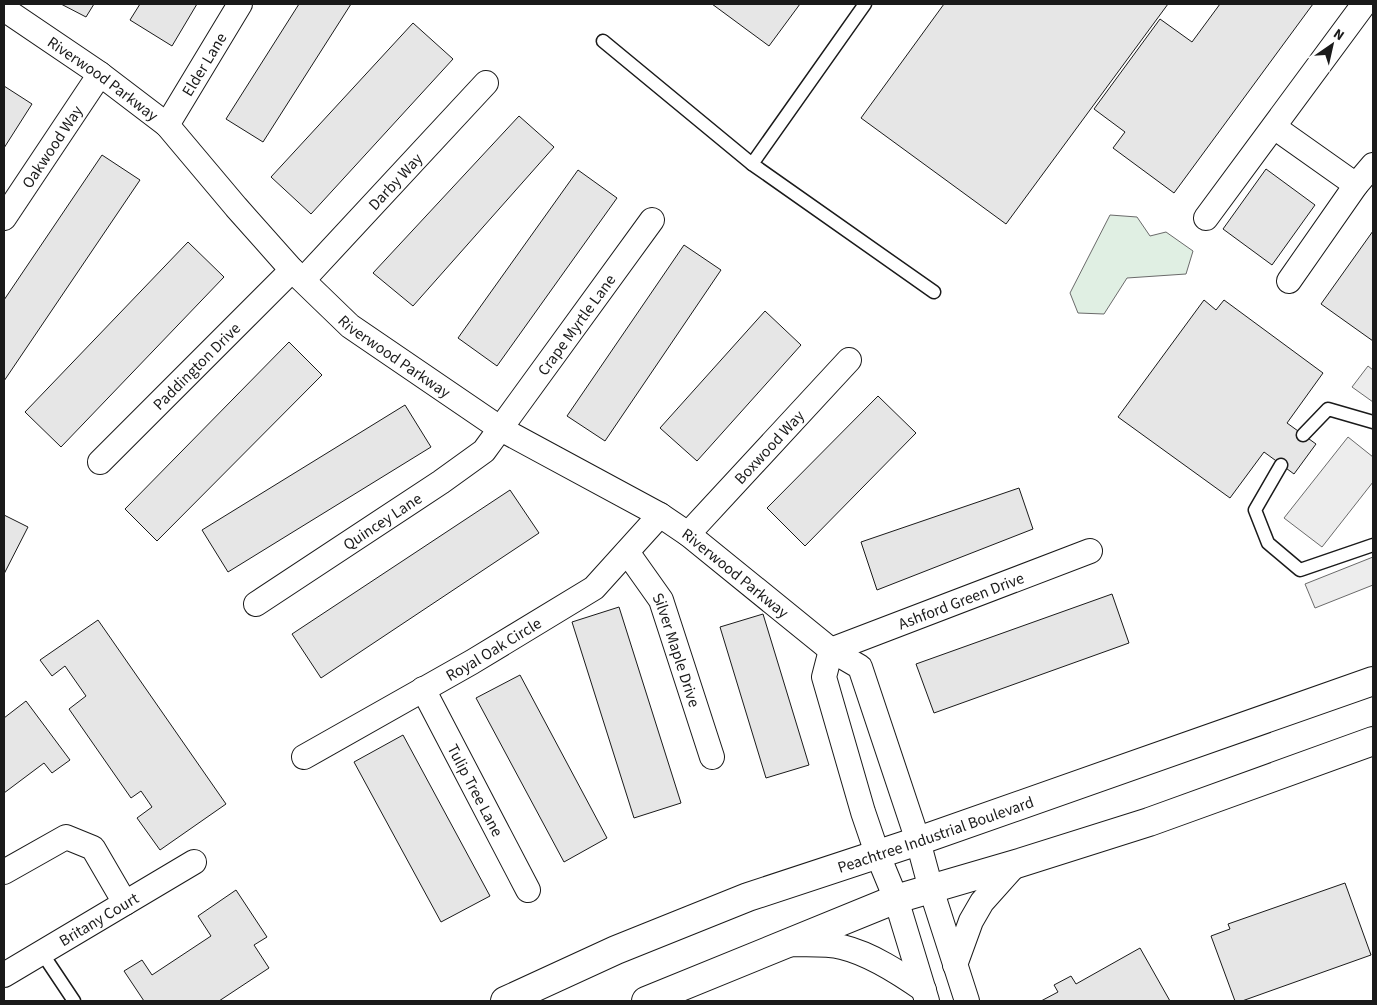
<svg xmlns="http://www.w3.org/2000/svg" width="1377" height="1005" font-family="'Source Sans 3',sans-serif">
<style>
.green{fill:#e0efe3;stroke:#6a6a6a}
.parking{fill:#ededed;stroke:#6a6a6a}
.building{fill:#e6e6e6;stroke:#1a1a1a}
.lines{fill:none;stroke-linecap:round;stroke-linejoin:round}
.service-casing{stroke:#1a1a1a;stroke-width:15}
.minor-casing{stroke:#1a1a1a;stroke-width:26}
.trunk-casing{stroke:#1a1a1a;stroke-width:30}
.service{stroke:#fff;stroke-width:12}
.minor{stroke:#fff;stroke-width:24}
.trunk{stroke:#fff;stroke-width:28}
.labels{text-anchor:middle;stroke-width:4;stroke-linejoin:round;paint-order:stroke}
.street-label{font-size:16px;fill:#1a1a1a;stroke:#fff}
</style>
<rect width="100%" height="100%" fill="#fff"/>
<path class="green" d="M1110,215L1137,217L1150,236L1166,232L1193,251L1186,274L1127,278L1104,314L1078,313L1070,293Z"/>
<g class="parking">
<path d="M1368,366L1373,370V402L1352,387Z"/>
<path d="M1348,437L1373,457V482L1322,547L1284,518Z"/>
<path d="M1373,557V585L1315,608L1305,584Z"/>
</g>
<g class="building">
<path d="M61,4H94L86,17Z"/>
<path d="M140,4H197L172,46L130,20Z"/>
<path d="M299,4H351L263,142L226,119Z"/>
<path d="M712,4H800L769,46Z"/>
<path d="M944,4H1168L1006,224L861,118Z"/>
<path d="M1220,4H1313L1174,193L1113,148L1125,132L1094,109L1160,19L1192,42Z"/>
<path d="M413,23L453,59L311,214L271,177Z"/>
<path d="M4,86L32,104L4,148Z"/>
<path d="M519,116L554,147L413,306L373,273Z"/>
<path d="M102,155L140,180L4,381V300Z"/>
<path d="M1266,169L1315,205L1272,265L1223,229Z"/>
<path d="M578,170L617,198L497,366L458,338Z"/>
<path d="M1373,231V341L1321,304Z"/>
<path d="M188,242L224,277L61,447L25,412Z"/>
<path d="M684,245L721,270L605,441L567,416Z"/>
<path d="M1204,300L1216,310L1224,300L1323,373L1287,423L1316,444L1294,474L1264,452L1230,498L1118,417Z"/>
<path d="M765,311L801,345L697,461L660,428Z"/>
<path d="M289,342L322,375L157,541L125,509Z"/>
<path d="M878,396L916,433L805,546L767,508Z"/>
<path d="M405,405L431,447L228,572L202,530Z"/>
<path d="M1019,488L1033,529L877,590L861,542Z"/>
<path d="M510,490L539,533L321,678L292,634Z"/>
<path d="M4,515L28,527L4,574Z"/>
<path d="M1112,594L1129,643L934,713L916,664Z"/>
<path d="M619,607L681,803L634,818L572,622Z"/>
<path d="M763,614L809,765L766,778L720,627Z"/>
<path d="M98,620L226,804L160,850L137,818L152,807L141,791L131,798L69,709L86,696L65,666L52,676L40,660Z"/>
<path d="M520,675L607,838L564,862L476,698Z"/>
<path d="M26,701L70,760L52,773L44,763L4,793V718Z"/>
<path d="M403,735L490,896L441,922L354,762Z"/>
<path d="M1345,883L1371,955L1242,1001H1235L1211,936L1230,929L1228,924Z"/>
<path d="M236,890L267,937L254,945L269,968L219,1001H144L124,971L142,960L152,975L211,936L198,916Z"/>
<path d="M1140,948L1170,1001H1041L1058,992L1054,985L1071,976L1076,984Z"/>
</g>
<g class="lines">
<g class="service-casing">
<g id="service">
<path d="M865,4L752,164L934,292"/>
<path d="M603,41L752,164"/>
<path d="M1303,435L1328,409L1373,422"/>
<path d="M1281,465L1255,510L1268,543L1300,570L1373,545"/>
<path d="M42,953L74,1001"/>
</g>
</g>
<g class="minor-casing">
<g id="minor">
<path id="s1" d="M4,9L100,74L167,125L236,207L292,270L350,326L501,429L660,515L688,534L831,650L860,667L918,841L931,889L967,1001"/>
<path id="s2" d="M167,125L240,4"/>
<path d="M1274,127L1356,185L1373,165"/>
<path id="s3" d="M4,218L100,74"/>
<path d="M1206,218L1364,4"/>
<path id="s4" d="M303,280L486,83"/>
<path d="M1289,281L1356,185"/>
<path id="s5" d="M100,462L292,270"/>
<path id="s6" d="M688,534L849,360"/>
<path id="s7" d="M627,552L661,600L712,757"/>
<path id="s8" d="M256,604L441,482L484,451L652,220"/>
<path d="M831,650L824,677L863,812L877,853L896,899L927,1001"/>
<path id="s9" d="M831,650L1090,551"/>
<path id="s10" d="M423,689L528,890"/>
<path id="s11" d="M304,757L472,662L594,588L660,515"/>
<path d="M4,872L66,837L93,848L125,903"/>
<path d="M788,944C806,945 825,943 842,947C871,954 900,973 924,990"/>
<path d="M955,965L971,921L982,902L1016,864"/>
<path id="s12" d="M4,975L194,862"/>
</g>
</g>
<g class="trunk-casing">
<g id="trunk">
<path id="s13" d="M505,1001L616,950L748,897L918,841L1373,681"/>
<path d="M646,1001L896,899L1016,864L1149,822L1373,741"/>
</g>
</g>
<use href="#service" class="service"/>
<use href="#minor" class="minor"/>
<use href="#trunk" class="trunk"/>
</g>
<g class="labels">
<g class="street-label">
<text dy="6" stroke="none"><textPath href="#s2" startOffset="71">Elder Lane</textPath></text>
<text dy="6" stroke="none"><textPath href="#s1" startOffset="121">Riverwood Parkway</textPath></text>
<text dy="6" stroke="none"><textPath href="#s3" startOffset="86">Oakwood Way</textPath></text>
<text dy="6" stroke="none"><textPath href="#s4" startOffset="135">Darby Way</textPath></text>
<text dy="6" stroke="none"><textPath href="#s8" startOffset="431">Crape Myrtle Lane</textPath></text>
<text dy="6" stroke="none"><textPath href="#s1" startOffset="526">Riverwood Parkway</textPath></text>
<text dy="6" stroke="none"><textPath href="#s5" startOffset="136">Paddington Drive</textPath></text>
<text dy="6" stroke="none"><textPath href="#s6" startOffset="119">Boxwood Way</textPath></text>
<text dy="6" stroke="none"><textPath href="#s8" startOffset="151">Quincey Lane</textPath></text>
<text dy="6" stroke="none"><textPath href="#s1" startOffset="931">Riverwood Parkway</textPath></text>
<text dy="6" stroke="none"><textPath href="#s9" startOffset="139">Ashford Green Drive</textPath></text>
<text dy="6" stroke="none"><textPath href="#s11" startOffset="218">Royal Oak Circle</textPath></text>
<text dy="6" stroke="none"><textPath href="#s7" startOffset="111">Silver Maple Drive</textPath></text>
<text dy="6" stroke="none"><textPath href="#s10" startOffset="114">Tulip Tree Lane</textPath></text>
<text dy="6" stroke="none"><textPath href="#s13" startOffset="462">Peachtree Industrial Boulevard</textPath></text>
<text dy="6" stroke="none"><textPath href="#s12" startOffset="110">Britany Court</textPath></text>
</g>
</g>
<rect width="1377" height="1005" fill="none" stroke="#1a1a1a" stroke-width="10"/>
<g transform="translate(1332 45) rotate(34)" stroke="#ffffff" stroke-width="4" paint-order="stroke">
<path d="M0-4L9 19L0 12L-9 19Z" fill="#1a1a1a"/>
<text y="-8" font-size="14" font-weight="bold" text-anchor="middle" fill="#1a1a1a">N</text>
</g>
</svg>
